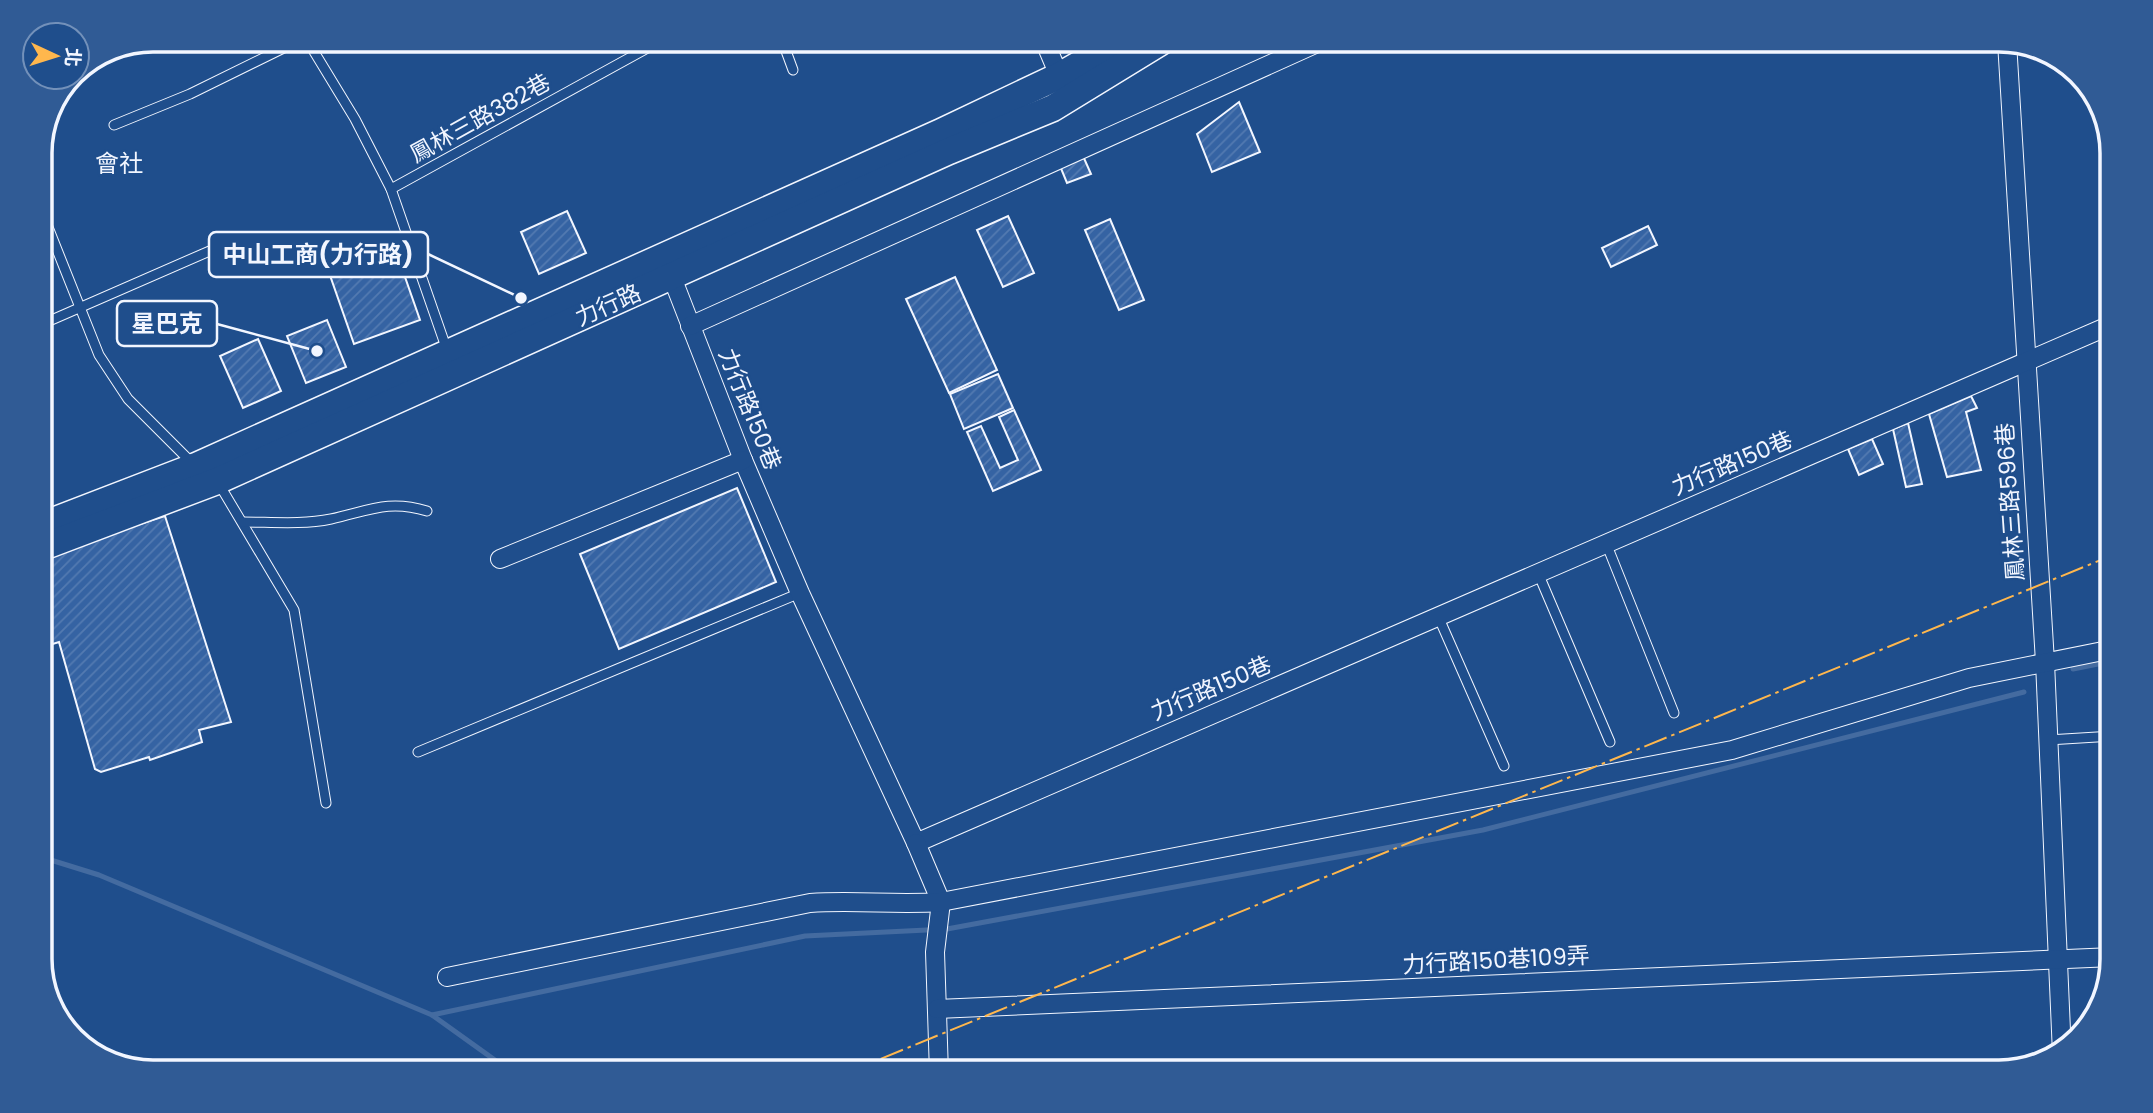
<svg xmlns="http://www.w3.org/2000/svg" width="2153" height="1113" font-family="Poppins,'Noto Sans TC',sans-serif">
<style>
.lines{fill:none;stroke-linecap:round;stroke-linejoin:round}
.stream{stroke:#446ba0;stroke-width:5}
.building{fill:url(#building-hatch);stroke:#f2f6ff;stroke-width:2}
.lane-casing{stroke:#f2f6ff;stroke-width:11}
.street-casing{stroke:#f2f6ff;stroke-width:20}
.primary-casing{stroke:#f2f6ff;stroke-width:29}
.lane{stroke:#1f4e8c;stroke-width:9}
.street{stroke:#1f4e8c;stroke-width:18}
.primary{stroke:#1f4e8c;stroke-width:26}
.power{stroke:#ffb74d;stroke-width:2;stroke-dasharray:24 5 3.5 5;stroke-linecap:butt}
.labels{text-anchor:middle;stroke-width:5;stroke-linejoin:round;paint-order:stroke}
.street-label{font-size:23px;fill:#f2f6ff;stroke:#1f4e8c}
.neighbourhood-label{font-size:24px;fill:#f2f6ff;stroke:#1f4e8c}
.rim{fill:none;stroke:#f2f6ff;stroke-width:3.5}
.leader{fill:none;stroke:#f2f6ff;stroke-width:2.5}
.callout-dot{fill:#f2f6ff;stroke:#1f4e8c;stroke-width:2.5}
.callout{fill:#1f4e8c;stroke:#f2f6ff;stroke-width:2.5}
.callout-label{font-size:24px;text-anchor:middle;font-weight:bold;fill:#f2f6ff}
</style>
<defs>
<pattern id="building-hatch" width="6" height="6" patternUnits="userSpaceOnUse" patternTransform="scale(1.75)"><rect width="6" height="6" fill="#3563a3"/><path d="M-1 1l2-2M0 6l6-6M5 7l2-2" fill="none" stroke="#537ab1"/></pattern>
</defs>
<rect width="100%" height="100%" fill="#1f4e8c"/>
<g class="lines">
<g class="stream">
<path d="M2073,669L2113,661"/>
<path d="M41,857L99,875L432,1015L513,1073"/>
<path d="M432,1015L805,936L947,929L1483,830L2024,692"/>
</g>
</g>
<g class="building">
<path d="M1239,102L1260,152L1212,172L1197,134Z"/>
<path d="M1083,156L1091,174L1067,183L1060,166Z"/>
<path d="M567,211L586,253L539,274L521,232Z"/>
<path d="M1008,216L1034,273L1003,287L977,230Z"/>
<path d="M1110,219L1144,300L1119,310L1085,230Z"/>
<path d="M1648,226L1657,245L1611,267L1602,248Z"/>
<path d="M391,237L420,320L354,344L325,261Z"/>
<path d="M955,277L997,370L949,393L906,299Z"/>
<path d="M327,320L346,367L306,383L287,336Z"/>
<path d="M258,339L281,391L243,408L220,356Z"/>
<path d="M998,374L1013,408L964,429L950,394Z"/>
<path d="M1971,396L1977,408L1966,412L1981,470L1947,477L1929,414Z"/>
<path d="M1014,410L1041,470L993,491L967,432L981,426L1000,468L1018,460L999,417Z"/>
<path d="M1908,423L1922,484L1906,487L1893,429Z"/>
<path d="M1872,439L1883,464L1859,475L1848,449Z"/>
<path d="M737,488L776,582L619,649L580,554Z"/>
<path d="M165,516L231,722L199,730L202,742L150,760L149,757L101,772L95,769L59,642L43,647L40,556Z"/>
</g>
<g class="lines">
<g class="lane-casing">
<g id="lane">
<path d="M307,40L355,119L391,189L447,350"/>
<path d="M782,40L793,70"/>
<path d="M114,125L190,94L300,40"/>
<path d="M391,189L662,40"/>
<path d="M40,207L99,355L128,399L192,463"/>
<path d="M40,325L221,246"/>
<path d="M219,484L294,610L326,803"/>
<path d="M243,522C271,522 302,525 331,519C368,511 388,499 427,511"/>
<path d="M1606,543L1674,713"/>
<path d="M1538,573L1610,742"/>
<path d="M1438,616L1504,766"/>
<path d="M2048,740L2113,736"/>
<path d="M418,752L800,593"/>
</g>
</g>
<g class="street-casing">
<g id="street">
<path d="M1044,40L1063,85"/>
<path d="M2007,42L2045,662L2062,1054"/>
<path d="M668,267L743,460L800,593L916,843L2113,324"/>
<path d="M690,326L1324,40"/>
<path d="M500,559L743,460"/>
<path d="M916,843L941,902L935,952L939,1073"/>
<path d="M447,977L810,903C854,900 897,905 941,902L1732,750L1969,678L2113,649"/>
<path d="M937,1009L2113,957"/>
</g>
</g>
<g class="primary-casing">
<g id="primary">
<path d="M40,526L196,466L941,132L1059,76L1122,40"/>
<path d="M40,548L217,481L949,151L1053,108L1164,40"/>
</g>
</g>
<use href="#lane" class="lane"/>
<use href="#street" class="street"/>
<use href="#primary" class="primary"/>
<path class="power" d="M846,1073L2113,555"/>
</g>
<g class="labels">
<g class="street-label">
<text transform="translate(480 118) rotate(-29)" y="8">鳳林三路382巷</text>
<text transform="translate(608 305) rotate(-24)" y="8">力行路</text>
<text transform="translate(750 409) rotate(68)" y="8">力行路150巷</text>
<text transform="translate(1732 463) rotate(-23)" y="8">力行路150巷</text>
<text transform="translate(2010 502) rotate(-94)" y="8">鳳林三路596巷</text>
<text transform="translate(1211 688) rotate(-23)" y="8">力行路150巷</text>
<text transform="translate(1496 960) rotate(-3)" y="8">力行路150巷109弄</text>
</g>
<g class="neighbourhood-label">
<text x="119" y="172">會社</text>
</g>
</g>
<path d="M0 0H2153V1113H0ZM153 52H1999A101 101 0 0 1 2100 153V959A101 101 0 0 1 1999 1060H153A101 101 0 0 1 52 959V153A101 101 0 0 1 153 52Z" fill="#305b95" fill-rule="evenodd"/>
<path class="rim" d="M153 52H1999A101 101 0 0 1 2100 153V959A101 101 0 0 1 1999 1060H153A101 101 0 0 1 52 959V153A101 101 0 0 1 153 52Z"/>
<path class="leader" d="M521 298L428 254M317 351L217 324"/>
<g class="callout-dot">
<circle cx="521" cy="298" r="7"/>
<circle cx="317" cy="351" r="7"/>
</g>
<g class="callout">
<rect x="209" y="232" width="219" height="45" rx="7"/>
<rect x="117" y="301" width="100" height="45" rx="7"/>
</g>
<g class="callout-label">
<text x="318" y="263">中山工商(力行路)</text>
<text x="167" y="332">星巴克</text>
</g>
<g transform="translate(56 56) rotate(94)"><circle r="33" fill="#1f4e8c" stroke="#7391ba" stroke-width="2"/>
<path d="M0-5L12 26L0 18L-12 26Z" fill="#ffb74d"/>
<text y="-10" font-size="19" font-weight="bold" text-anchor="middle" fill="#f2f6ff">北</text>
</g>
</svg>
